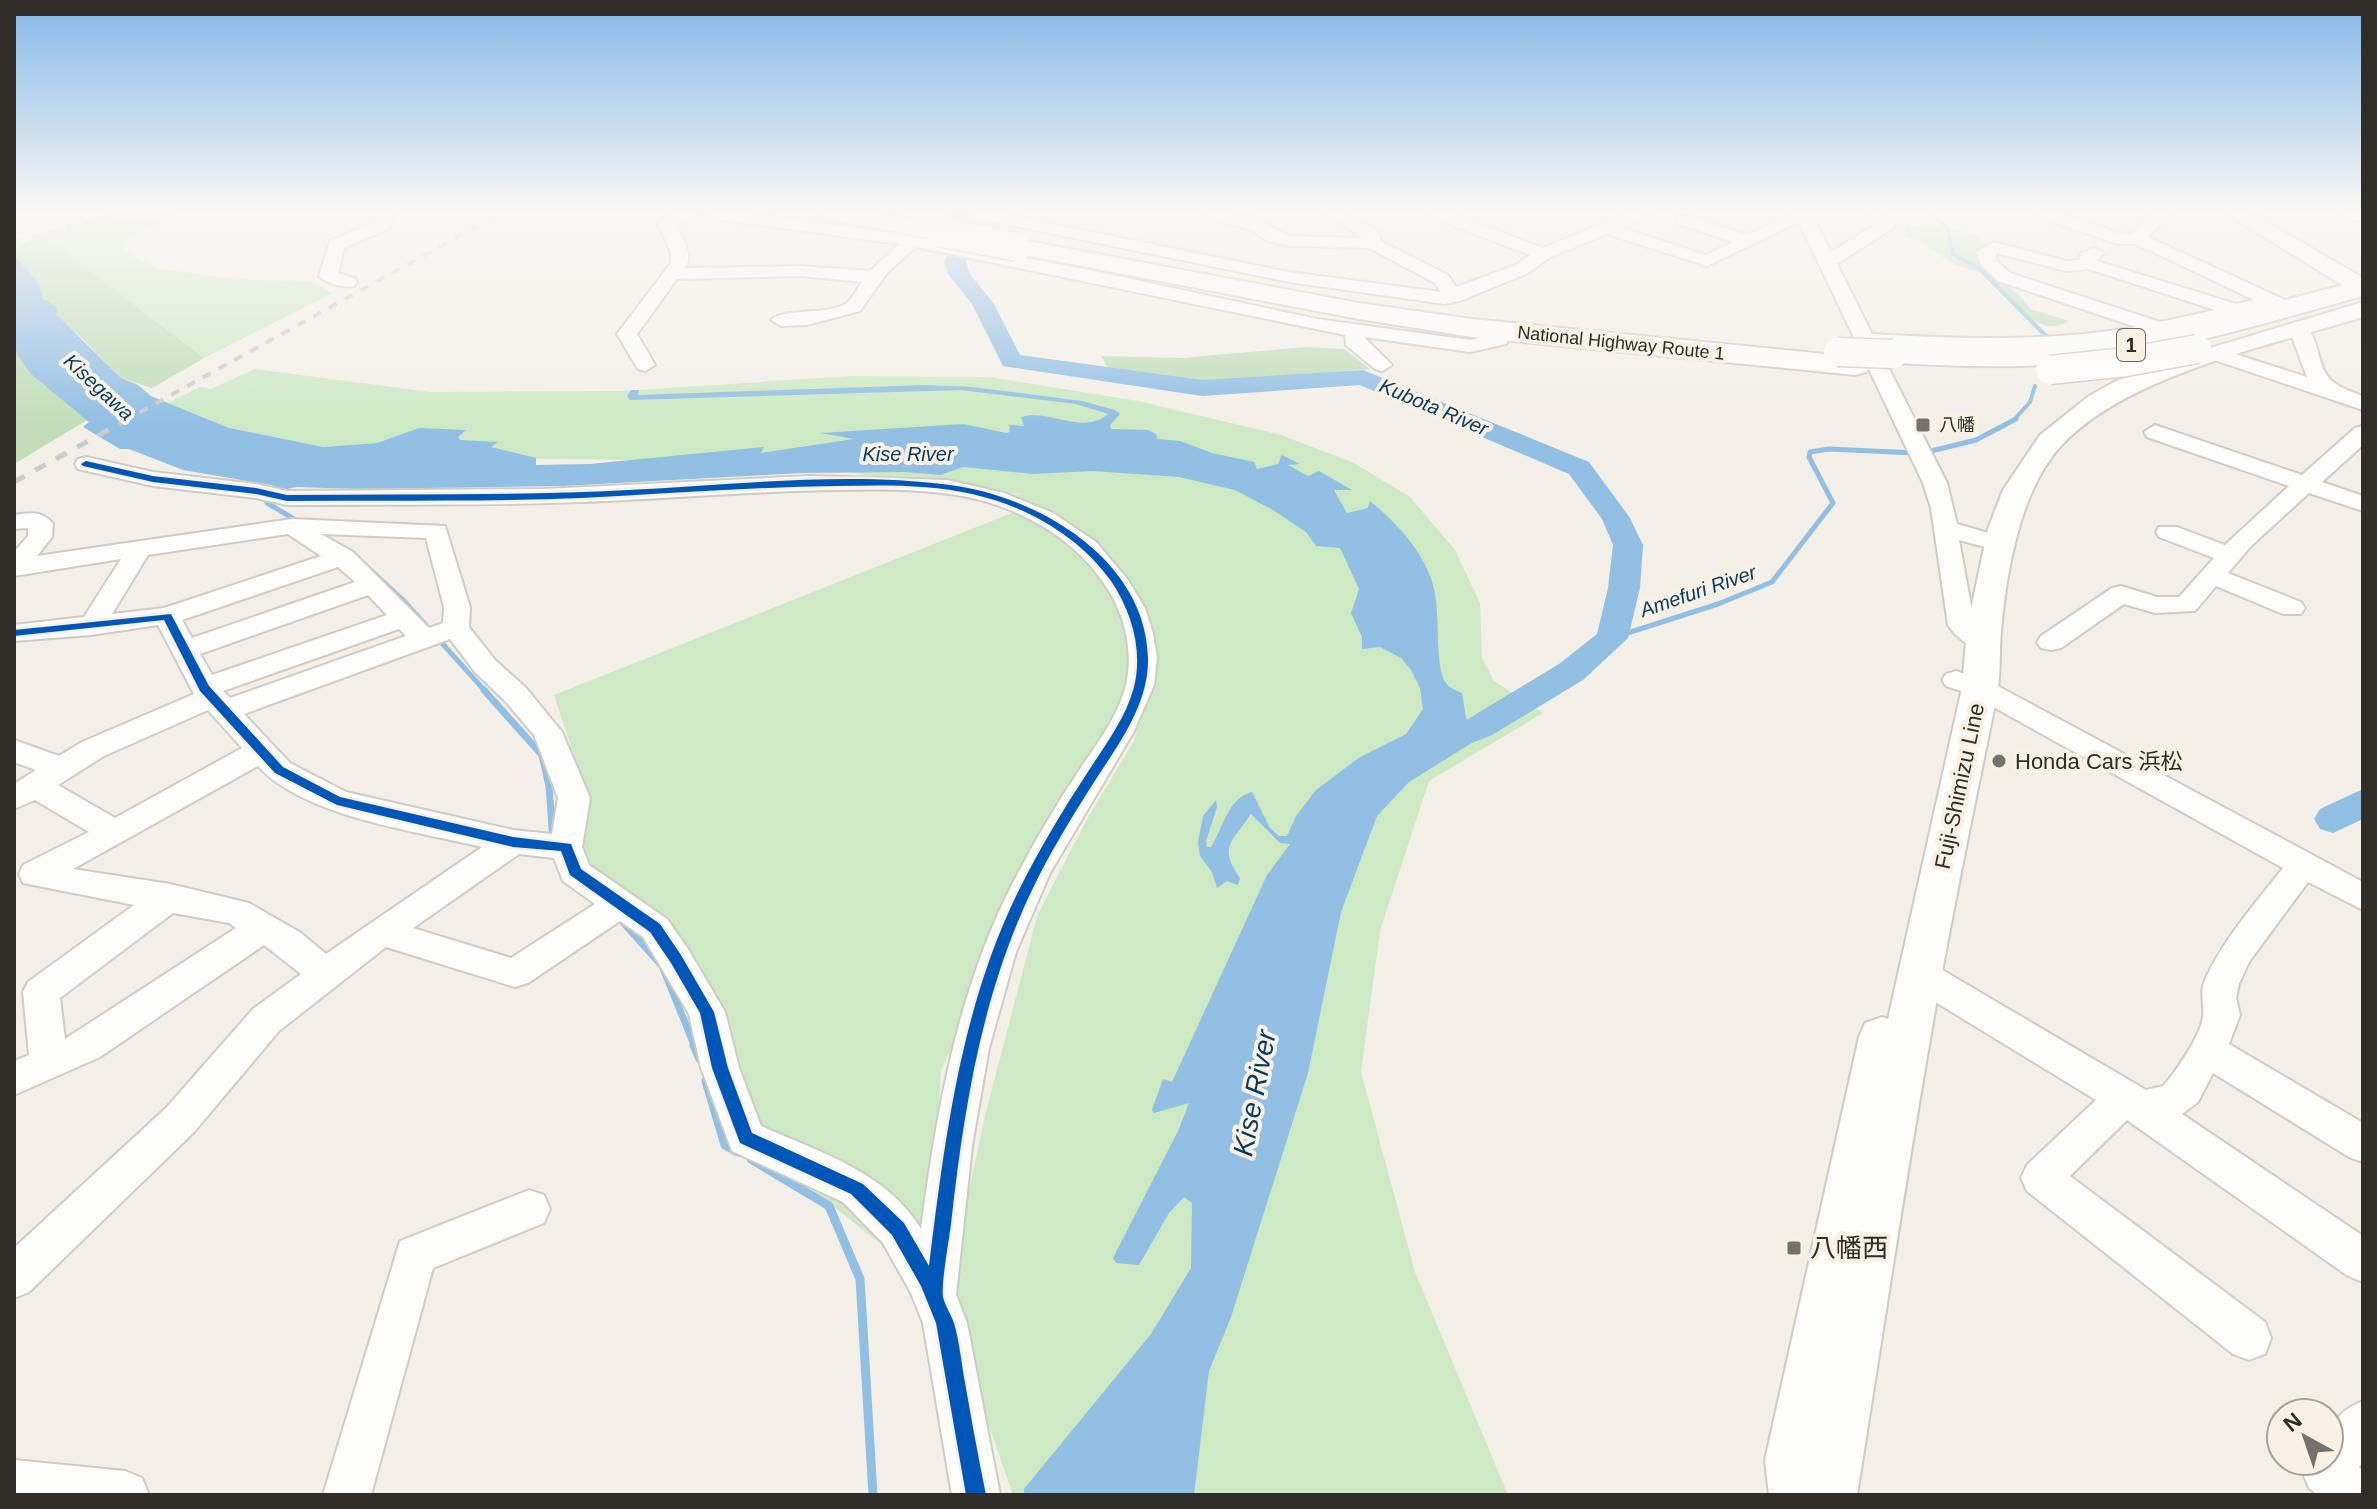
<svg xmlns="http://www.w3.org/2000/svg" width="2377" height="1509" font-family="Helvetica,'Noto Sans JP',sans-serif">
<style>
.green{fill:#cdeac4}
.forest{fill:#c1deb8}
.water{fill:#92bfe4}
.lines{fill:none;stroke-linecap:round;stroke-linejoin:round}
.stream-far3{stroke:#92bfe4;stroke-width:4}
.stream-far2{stroke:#92bfe4;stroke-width:5}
.stream-far1{stroke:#92bfe4;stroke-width:7}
.stream{stroke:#92bfe4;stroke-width:9}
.river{fill:#92bfe4;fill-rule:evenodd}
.minor-casing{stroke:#cfccc6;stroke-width:4}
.major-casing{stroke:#cfccc6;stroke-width:4}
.highway-casing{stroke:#cfccc6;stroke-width:4}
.minor{fill:#fdfdfc;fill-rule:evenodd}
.major{fill:#fdfdfc;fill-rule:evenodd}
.highway{fill:#fdfdfc;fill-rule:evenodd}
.rail-far1{stroke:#cdccca;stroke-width:4;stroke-dasharray:9 9;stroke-linecap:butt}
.rail{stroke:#cdccca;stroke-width:5;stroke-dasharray:12 12;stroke-linecap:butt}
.highway-bridge-casing{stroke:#cfccc6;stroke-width:31;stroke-linecap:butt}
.highway-bridge{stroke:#fdfdfc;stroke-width:28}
.cycleway-casing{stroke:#f8f1e4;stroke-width:5}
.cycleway{fill:#0057b8;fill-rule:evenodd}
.poi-dot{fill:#75716b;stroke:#f8f1e4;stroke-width:3}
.labels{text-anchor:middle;stroke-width:8;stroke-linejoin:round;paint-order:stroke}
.far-street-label{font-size:18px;fill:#302d28;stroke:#f8f1e4}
.far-poi-label{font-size:18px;fill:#302d28;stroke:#f8f1e4;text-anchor:start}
.shield{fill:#f8f1e4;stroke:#6c6860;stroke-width:2}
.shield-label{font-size:20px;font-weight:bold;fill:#302d28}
.far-water-label{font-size:20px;font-style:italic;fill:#083d61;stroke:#f8f1e4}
.poi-label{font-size:22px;fill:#302d28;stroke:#f8f1e4;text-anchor:start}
.street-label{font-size:22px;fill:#302d28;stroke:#f8f1e4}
.near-poi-label{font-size:26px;fill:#302d28;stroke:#f8f1e4;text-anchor:start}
.near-water-label{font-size:28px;font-style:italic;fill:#083d61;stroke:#f8f1e4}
</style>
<rect width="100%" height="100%" fill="#f4f0e8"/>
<g class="green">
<path d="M120,213H178L124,242L126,252L158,269L249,280L312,281L333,293L204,358L44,236Z"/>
<path d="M255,369L430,392L622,391L851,376L989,377L1138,401L1281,435L1354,463L1410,497L1455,550L1480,603L1482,658L1494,681L1543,713L1429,781L1380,931L1361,1072L1415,1272L1508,1495H1013L966,1359L951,1273L985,1116L1037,916L1086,821L1134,741L1154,646L1127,716L1039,867L941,1070L928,1281L746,1138L687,952L572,864L586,791L554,695L1019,510L992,496L1023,494L963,491L787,462L488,458L415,430L377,443L323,447L235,430L168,403L200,387L211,389Z"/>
</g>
<g class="forest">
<path d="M1935,225L1976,235L1985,244L1979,253C1991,276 2016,287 2030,309L2069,321C2036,341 2014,299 1994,281C1980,269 1964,270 1949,261C1932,251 1928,242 1907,237L1905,226Z"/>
<path d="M44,236L204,358L152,388L121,378L79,335L67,328L14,259V245Z"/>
<path d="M14,334L87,420L14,464Z"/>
<path d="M1306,347L1344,349L1370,369L1201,382L1108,368L1101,356L1182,358Z"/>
</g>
<path class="water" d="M14,255L39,284L43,298L57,308L56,314L121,378L138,385L151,396L229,428L323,447L377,443L419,428L466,430L458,437L460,440L498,442L491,447L536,458V465L590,464L764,447L761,453L854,439L820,433L963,424L1006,433L1010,432L1009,425L1024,426L1021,417C1049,408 1082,436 1108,414L1076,404L961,390L630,400L627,396L631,390H639L638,395L924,385L972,387L1082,401L1115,410L1120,414L1110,425L1111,429L1148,430L1156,434L1157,439L1180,441L1212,453L1254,462L1257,469L1278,464L1282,455L1300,464L1288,465L1308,476L1319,471L1352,490H1334L1347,513L1368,508L1370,501C1396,522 1424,552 1433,585C1441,610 1434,669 1446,683C1449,688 1457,691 1462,693L1467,723L1480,738L1409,782L1377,816L1341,912L1308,1073L1231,1317L1209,1371L1194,1495H1024V1489L1151,1334L1191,1268L1192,1203L1184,1197L1169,1213L1139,1265L1116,1263L1113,1258L1178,1131L1189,1103L1154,1113L1152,1110L1163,1079L1172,1082L1267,875L1290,844L1280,843L1251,814C1232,842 1218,847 1240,878L1238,885L1227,881L1217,888L1212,872L1200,856L1198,842L1203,816L1216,800L1217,807L1206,841L1207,847H1211C1225,825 1227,799 1252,792L1270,828L1279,836H1287L1296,816L1316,790L1360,757L1406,734L1423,709L1420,688L1411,670L1401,658L1380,647L1362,649V637L1351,613L1359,589L1340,548L1316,546L1306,532L1273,510L1235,490L1179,477L1093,471L1033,474L963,467L941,475L905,472L802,473L563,486L356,489L297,487L273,492L275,488L271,485L183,470L129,449H120L83,427L89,422L31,374L18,356L14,346Z"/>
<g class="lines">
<g class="stream-far3">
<path d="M1931,213L1948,229L1953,254L1979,268L2048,338"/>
<path d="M2013,421L2030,402L2035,386"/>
</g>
<g class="stream-far2">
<path d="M1927,452L1976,440L2016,419"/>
<path d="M274,496L267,503L301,523"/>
<path d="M352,553L403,600L486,692"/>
<path d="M1612,638L1718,604L1772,582L1833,503L1809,457L1810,452L1829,449L1915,453"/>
</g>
<g class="stream-far1">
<path d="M484,690L542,755L549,786L553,841"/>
<path d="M619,918L662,966L695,1047"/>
</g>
<g class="stream">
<path d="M694,1045L700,1059"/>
<path d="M706,1081L725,1145L738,1152"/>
<path d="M751,1159L829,1206L860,1279L873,1495"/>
</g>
<g class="river">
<path d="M949,213C967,212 991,210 1004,223L971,251L966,261L970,274L994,304L1020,355L1202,380L1363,370L1589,462L1630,518L1643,545L1640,588L1628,638L1583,680L1492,735L1428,760L1415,757L1410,748L1415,739L1468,719L1559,664L1597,634L1608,588L1613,545L1602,519L1569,474L1360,385L1202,396L1003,366L972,304L948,274L944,261L955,244L979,225L952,217Z"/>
<path d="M2363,789V819L2333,833L2320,829L2314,819L2320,809Z"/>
</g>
<g class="minor-casing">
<g id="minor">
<path d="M374,213H390L393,218L388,229L344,248L338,273L354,278L357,282L354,286C344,288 326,284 319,276L330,241L375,222Z"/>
<path d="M677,213H700L676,224C682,238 694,254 685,268L801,266L870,271L899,244L710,218L702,213H746L895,233L1094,271L1317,319L1470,340L1499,334L1509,340L1506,344L1470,352L1364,337L1392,365L1382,371L1375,369L1346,345L1345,335L916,247L887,273L860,311L807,325L781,326L771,320C785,307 828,316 847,303C853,298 858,287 862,282L801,276L677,279L637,334L655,365L645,371L638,369L617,334L671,263V253L658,222Z"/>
<path d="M968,213H999L1289,272L1441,292L1435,283L1369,248L1290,246L1267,241L1254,231L1206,217L1204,213C1224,212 1249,214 1267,224C1276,229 1280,233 1290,236L1363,238L1324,213H1344L1378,231L1381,241L1448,275L1456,287L1516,265L1530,255L1430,217L1428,213H1451L1543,248L1628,213H1650L1622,228L1706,255L1733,242L1678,224L1676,220L1678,216H1690L1747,235L1792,213H1811L1831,252L1876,224L1863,213C1877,213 1886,212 1895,224L1893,228L1837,264L1872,334C1960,339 2049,342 2136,327L1998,281L1982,266L1976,252L1994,242L2066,261L2079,260L2081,253L2095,248L2104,253L2097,261L2236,304L2254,300L2149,250L2134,244H2118L2037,217L2035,213H2059L2125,235L2131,234L2154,213H2171L2148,237L2285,300L2287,304L2278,310L2269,307C2220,320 2170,334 2119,341C2039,353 1959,351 1878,347L1947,483L1957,524L2009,539L2012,544L2009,549L2000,551L1959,540L1974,622L1997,642L1993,648C1975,653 1958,640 1948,625L1931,508L1923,483L1799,222L1707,266L1607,234L1549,258L1528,273L1460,301L1445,304L1289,282L976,218ZM1996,253L2066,271L2089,269L2215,310L2160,322L2010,273L1996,260Z"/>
<path d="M2338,213H2363V222L2340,217Z"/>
<path d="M2299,323C2319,328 2316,364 2329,378C2337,387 2352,392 2363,396V410L2209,358L2206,354L2216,348L2307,377L2289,329Z"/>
<path d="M2155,425L2302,475L2355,428L2363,426V445L2322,482L2363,496V511L2309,493L2252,545L2228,573L2301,602L2305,608L2301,614H2283L2216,586L2195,611L2155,613L2124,604L2061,648L2051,650L2041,648L2037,642L2041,636L2112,588L2121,586L2157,597H2179L2214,558L2159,537L2156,532L2159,527H2177L2225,545L2289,486L2147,437L2144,432Z"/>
<path d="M86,457L153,472L256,484L287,491L544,489L810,476L947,480L1004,493L1053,513L1096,542L1128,580L1145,608L1153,633L1157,658L1154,685L1133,733L1050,873L1016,952L989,1048L972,1146L956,1295L967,1323L1000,1495H952L923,1323L911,1293L883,1243L843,1202L732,1151L701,1068L689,1014L643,937L620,921L528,983L515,987L386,947L279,1031L194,1132L29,1292L14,1298V1248L166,1108L253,1009L301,974L264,945L100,1057L14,1095V1061L29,1055L23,992L28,982L134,905L23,883L19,874L23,865L89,832L35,800L14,809V784L36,770L14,762V740L59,756L82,742L194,694L158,625L91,635L14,641V625L84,617L121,559L14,576V552L28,536V528L14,529V515C29,513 43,510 53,524L52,537L37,556L292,519L445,526L470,607L469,627L495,660L526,688L562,732L590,798L582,847L589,865L667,919L688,949L725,1012L739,1068L761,1126C819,1152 887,1172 921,1229C937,1108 958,988 1015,879C1034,842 1055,807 1078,772C1096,745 1118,717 1126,685C1134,649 1124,611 1103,582C1073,538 1020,508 968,497C926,489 880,489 837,490C752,491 667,499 581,502C483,506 385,504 287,505L256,498L153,486L78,469L75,464L78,459ZM288,534L321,556L164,608L112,614L148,555ZM321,534L426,538L444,607L443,623L429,628L353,552ZM338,567L355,582L192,638L182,620ZM368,595L387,615L212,675L200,654ZM399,629L406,636L230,698L223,691ZM450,639L475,672L506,702L534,735L558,798L552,834L513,830L346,792L290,763L244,714ZM208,710L242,748L115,818L58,785L104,756ZM258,766C304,817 417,831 482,847L326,954L301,933L249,903L170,884L73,869ZM519,854L554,858L563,881L595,904L511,958L413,928ZM173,913L229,923L236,928L65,1039L60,998Z"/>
<path d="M1956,671L1990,682L2363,882V910L2308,882L2249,962L2239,984L2236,998L2240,1015L2229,1044L2363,1123V1162L2349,1157L2213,1073L2198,1102L2182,1114L2363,1236V1282L2348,1276L2127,1120L2070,1176L2265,1322L2271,1338L2265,1354L2249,1360L2233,1354L2027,1191L2021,1178L2027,1165L2096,1100L1906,984L1901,974L1906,964L1919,960L1932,964L2146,1090L2163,1086C2175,1073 2202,1034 2203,1016C2205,1003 2199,994 2205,980C2224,938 2255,904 2283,868L1970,694L1946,686L1942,680L1946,674Z"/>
<path d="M529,1190L544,1195L550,1209L544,1223L433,1268L371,1495H323L400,1241Z"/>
<path d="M2363,1401V1462L2359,1467L2363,1471V1495H2318L2309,1488L2302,1471L2306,1461H2329C2329,1429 2331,1414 2363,1401Z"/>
<path d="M14,1460L125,1471L142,1478L149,1495H14Z"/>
</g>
</g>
<g class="major-casing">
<g id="major">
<path d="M2225,213H2251L2363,278V295L2355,293Z"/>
<path d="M2363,302V317C2272,345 2126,375 2061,446C2020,490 2006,573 2001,632C1999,652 2001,674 1997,695C1978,787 1959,880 1942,972C1910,1146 1885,1321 1857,1495H1769L1765,1460L1859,1037L1865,1023L1882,1017L1888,1019L1962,688L1967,628L1988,529L2003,490L2040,435L2089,396L2116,381L2207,349Z"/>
</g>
</g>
<g class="highway-casing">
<g id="highway">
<path d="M821,213H873L938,224L947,227L951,232L947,237L938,240L833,220L824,218Z"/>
<path d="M1017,239L1359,303L1472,319L1855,357L1866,360L1870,366L1866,372L1855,375L1472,337L1359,319L1008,252L1004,247L1008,242Z"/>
<path d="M2363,280V296C2269,322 2174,351 2077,362C2016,369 1954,366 1893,363L1883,360L1878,354L1883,348L1893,345C1954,348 2016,351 2076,344C2174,333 2268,303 2363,280Z"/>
</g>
</g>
<use href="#minor" class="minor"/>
<use href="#major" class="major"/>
<use href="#highway" class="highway"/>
<g class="rail-far1">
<path d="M14,242L119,213"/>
<path d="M124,421L501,213"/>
</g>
<path class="rail" d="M14,482L128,419"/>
<g class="highway-bridge-casing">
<g id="highway-bridge">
<path d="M938,232L1017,247"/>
<path d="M1838,352L1893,354"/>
<path d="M2050,370L2126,362L2197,349"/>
</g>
</g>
<use href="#highway-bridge" class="highway-bridge"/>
<g class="cycleway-casing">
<path id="cycleway" d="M86,461L153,476L256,488L287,495C401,494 514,496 628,490C734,485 844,471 950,485C1037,496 1146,559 1148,658C1149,708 1114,750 1089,790C1069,822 1050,853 1034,886C982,992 964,1108 951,1224C949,1241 941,1283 943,1297C945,1306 951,1314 954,1323C959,1340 961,1359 964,1377C971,1417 978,1456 986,1495H966L936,1323L921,1286L892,1235L851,1194L740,1143L712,1068L700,1013L671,963L650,932L570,875L561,851L513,847L337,805L275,773L200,691L164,620L14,636V630L171,614L209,686L283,767L340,797L513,837L571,844L581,869L660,924L681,955L714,1012L728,1068L752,1133L863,1184L904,1223L929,1266C945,1137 961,1006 1020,888C1039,850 1061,813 1084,778C1102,749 1125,721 1134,687C1143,651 1132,612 1111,581C1079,536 1026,506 972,494C929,484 882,485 837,486C752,487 667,494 582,498C484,502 385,500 287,501L256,494L153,482L83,466L81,464Z"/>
</g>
<use href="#cycleway" class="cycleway"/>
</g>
<linearGradient id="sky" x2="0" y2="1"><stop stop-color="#85b8e6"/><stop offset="0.5" stop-color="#faf8f5"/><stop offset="1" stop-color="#faf8f5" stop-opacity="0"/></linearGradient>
<rect width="2377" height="424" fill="url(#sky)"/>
<g class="poi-dot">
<rect x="1915" y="417" width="16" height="16" rx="4"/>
<circle cx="1999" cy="761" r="8"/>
<rect x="1786" y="1240" width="16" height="16" rx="4"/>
</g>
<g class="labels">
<g class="far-street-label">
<text transform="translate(1621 343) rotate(6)" y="6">National Highway Route 1</text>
</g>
<g class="far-poi-label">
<text x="1939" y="431">八幡</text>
</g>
<rect class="shield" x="2117" y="329" width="28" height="32" rx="6"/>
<g class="shield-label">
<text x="2131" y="352">1</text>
</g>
<g class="far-water-label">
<text transform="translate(99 387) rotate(43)" y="7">Kisegawa</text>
<text transform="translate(1434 407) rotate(23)" y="7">Kubota River</text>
<text x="908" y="461">Kise River</text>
<text transform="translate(1698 591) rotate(-19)" y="7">Amefuri River</text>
</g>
<g class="poi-label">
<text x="2015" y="769">Honda Cars 浜松</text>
</g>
<g class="street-label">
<text transform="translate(1959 786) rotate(-78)" y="8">Fuji-Shimizu Line</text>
</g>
<g class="near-poi-label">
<text x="1810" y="1257">八幡西</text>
</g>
<g class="near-water-label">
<text transform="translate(1254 1093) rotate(-79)" y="10">Kise River</text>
</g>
</g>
<rect width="2377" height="1509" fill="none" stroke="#302d28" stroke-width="32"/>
<g transform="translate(2305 1437) rotate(320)"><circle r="38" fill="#f8f1e4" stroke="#a8a399" stroke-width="2"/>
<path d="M0-6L14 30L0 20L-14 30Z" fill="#75716b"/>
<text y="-12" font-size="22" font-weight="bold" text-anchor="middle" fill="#302d28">N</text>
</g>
</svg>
